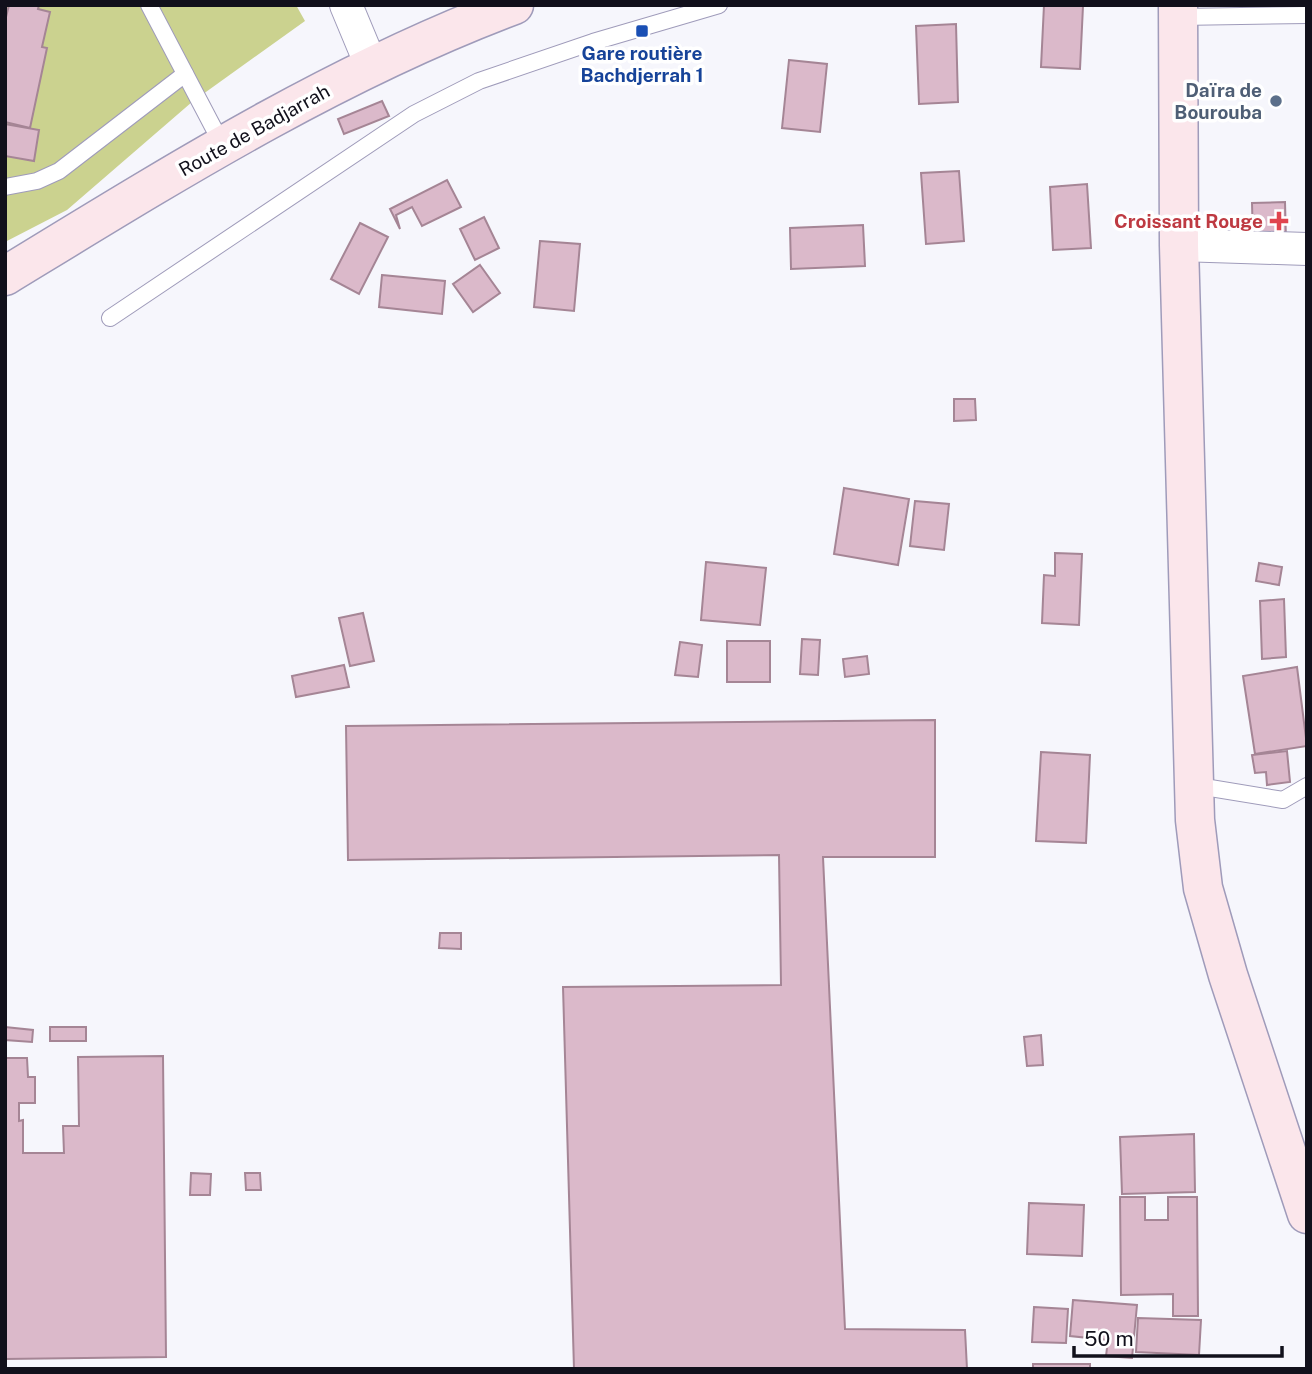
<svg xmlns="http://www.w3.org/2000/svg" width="1312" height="1374" font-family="'Public Sans',sans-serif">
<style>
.grass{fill:#cbd28f}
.building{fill:#dbb9ca;stroke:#a58595;stroke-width:2}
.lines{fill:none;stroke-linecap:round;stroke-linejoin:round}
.service-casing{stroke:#9f9bba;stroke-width:18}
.minor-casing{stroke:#9f9bba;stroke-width:34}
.secondary-casing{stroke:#9f9bba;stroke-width:41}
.service{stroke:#fff;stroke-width:16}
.minor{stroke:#fff;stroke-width:32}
.secondary{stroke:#fbe6eb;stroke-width:38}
.transit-dot{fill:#1a4fb4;stroke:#fff;stroke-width:2.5}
.service-dot{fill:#5c6f8a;stroke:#fff;stroke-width:2.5}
.health-dot{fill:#e0444e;stroke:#fff;stroke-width:2.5}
.labels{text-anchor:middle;stroke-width:7;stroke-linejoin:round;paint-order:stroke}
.transit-label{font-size:19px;font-weight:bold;fill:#164399;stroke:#fff}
.service-label{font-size:19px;font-weight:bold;fill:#4e5e75;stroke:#fff;text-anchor:end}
.street-label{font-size:19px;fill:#11101b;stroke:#fff}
.health-label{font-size:19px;font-weight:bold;fill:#be3a42;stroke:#fff;text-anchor:end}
</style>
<rect width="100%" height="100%" fill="#f6f6fc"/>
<path class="grass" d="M5,5H296L305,21L192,102L67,210L5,242Z"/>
<g class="building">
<path d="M9,5H39L38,9L50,12L42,47L47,48L30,128L5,122V21Z"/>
<path d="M1044,5L1083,6L1080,69L1041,67Z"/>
<path d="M956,24L958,102L919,104L916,26Z"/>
<path d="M789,60L827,64L820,132L782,128Z"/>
<path d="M382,101L389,116L344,134L338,119Z"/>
<path d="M5,124L39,130L34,161L5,156Z"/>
<path d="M959,171L964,241L926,244L921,173Z"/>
<path d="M447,180L461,207L422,226L412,207L396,215L400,229L390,209Z"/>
<path d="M1087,184L1091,248L1053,250L1050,187Z"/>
<path d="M1285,202L1286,240L1253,241L1252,203Z"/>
<path d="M484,217L499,248L475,260L460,229Z"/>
<path d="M360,223L388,237L359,294L331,279Z"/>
<path d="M863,225L865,266L791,269L790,228Z"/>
<path d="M540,241L580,244L574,311L534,307Z"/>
<path d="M480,265L500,293L473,312L453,284Z"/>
<path d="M382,275L445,281L442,314L379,307Z"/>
<path d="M954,399H975L976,420L954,421Z"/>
<path d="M844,488L909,499L898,565L834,554Z"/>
<path d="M915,501L949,504L944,550L910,546Z"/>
<path d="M1055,553L1082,554L1079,625L1042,623L1044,575L1055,576Z"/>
<path d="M706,562L766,568L760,625L701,620Z"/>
<path d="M1259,563L1282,567L1279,585L1256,581Z"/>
<path d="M1284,599L1286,657L1262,659L1260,601Z"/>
<path d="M363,613L374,661L350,666L339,618Z"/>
<path d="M802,639L820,640L818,675L800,674Z"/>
<rect x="727" y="641" width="43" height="41"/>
<path d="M680,642L702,645L698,677L675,675Z"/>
<path d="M867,656L869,674L845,677L843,659Z"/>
<path d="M344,665L349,687L296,697L292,676Z"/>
<path d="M1297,667L1307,746L1255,754L1243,676Z"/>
<path d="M935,720V857H823L845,1329L965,1330L967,1369H574L563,987L781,985L779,855L348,860L346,726Z"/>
<path d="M1287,751L1290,782L1267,785L1266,772L1255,773L1252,755Z"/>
<path d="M1041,752L1090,755L1086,843L1036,841Z"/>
<path d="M440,933H461V949L439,948Z"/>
<path d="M5,1027L33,1030L32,1042L5,1040Z"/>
<rect x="50" y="1027" width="36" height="14"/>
<path d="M1041,1035L1043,1065L1027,1066L1024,1037Z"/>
<path d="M163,1056L166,1357L5,1359V1058H27L28,1077H35V1103H19V1121L23,1120V1153H64L63,1126H79L78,1057Z"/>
<path d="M1194,1134L1195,1192L1122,1194L1120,1137Z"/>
<path d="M191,1173L211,1174L210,1195H190Z"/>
<path d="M245,1173H260L261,1190H246Z"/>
<path d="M1120,1197H1145V1220H1168V1197H1197L1198,1316H1173V1294L1121,1295Z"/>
<path d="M1029,1203L1084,1205L1082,1256L1027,1254Z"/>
<path d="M1073,1300L1137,1305L1132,1358L1106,1356L1108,1340L1070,1336Z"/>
<path d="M1034,1307L1068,1309L1066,1343L1032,1342Z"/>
<path d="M1138,1318L1201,1320L1199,1355L1136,1352Z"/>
<rect x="1033" y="1364" width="57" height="5"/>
</g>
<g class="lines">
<g class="service-casing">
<g id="service">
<path d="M149,5L223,146"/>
<path d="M1177,14L1179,17L1307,15"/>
<path d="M5,187L37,181L59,171L185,74"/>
<path d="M110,318L414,114L479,81L593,42L719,5"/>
<path d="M1192,785L1283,800L1307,786"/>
</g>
</g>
<g class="minor-casing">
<g id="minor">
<path d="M346,5L371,65"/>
<path d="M1179,245L1307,249"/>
</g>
</g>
<g class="secondary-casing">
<g id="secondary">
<path d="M1178,5L1179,245L1195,820L1203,888L1228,975L1307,1214"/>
<path d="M5,276C169,176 333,73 514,5"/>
</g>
</g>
<use href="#service" class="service"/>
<use href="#minor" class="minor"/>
<use href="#secondary" class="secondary"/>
</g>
<rect class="transit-dot" x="635" y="24" width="14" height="14" rx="3.5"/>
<circle class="service-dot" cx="1276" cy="101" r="7"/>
<path class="health-dot" d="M1275.5 210.5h7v7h7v7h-7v7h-7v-7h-7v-7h7z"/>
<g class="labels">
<g class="transit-label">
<text x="642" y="60">Gare routière<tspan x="642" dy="22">Bachdjerrah 1</tspan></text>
</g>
<g class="service-label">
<text x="1262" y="97">Daïra de<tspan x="1262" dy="22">Bourouba</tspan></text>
</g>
<g class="street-label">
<text transform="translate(254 130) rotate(-29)" y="7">Route de Badjarrah</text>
</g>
<g class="health-label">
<text x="1263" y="228">Croissant Rouge</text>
</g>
</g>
<rect width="1312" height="1374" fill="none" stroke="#11101b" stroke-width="14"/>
<path d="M1074 1346v10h208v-10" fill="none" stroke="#11101b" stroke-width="3.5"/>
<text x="1084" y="1346" font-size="21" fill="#11101b" stroke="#ffffff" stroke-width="5" paint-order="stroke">50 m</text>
</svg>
